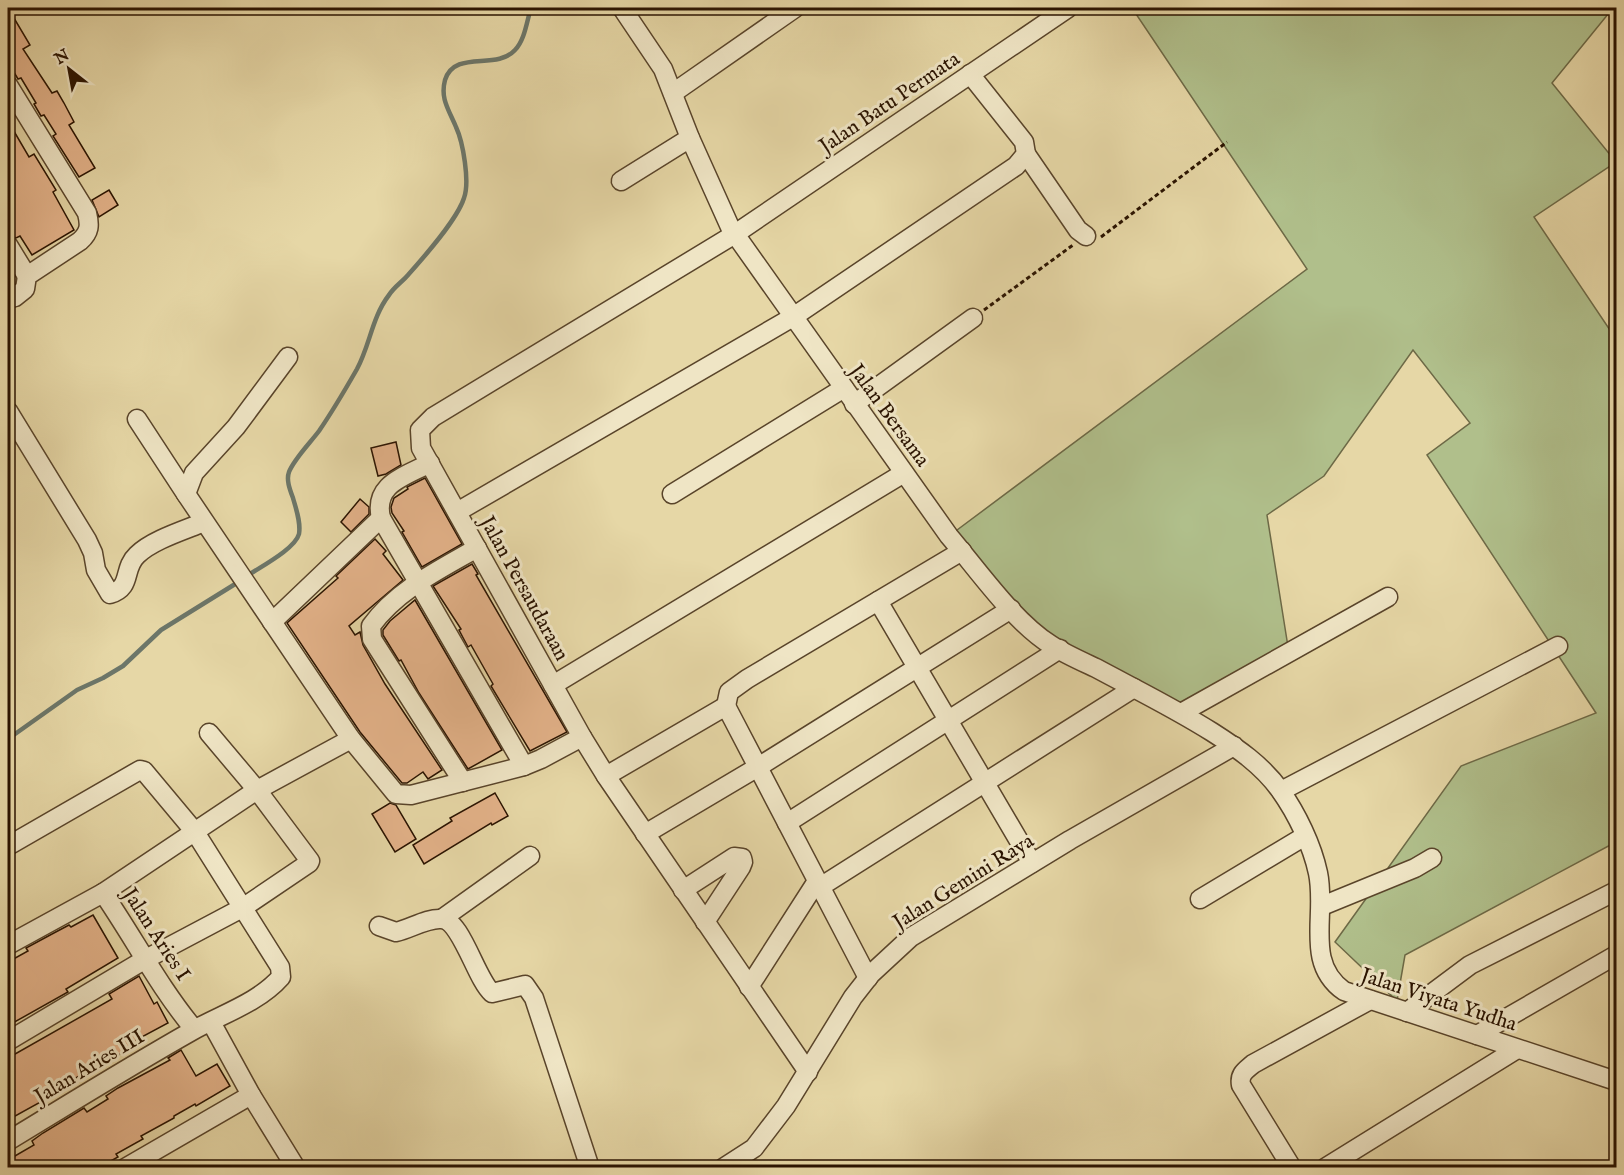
<svg xmlns="http://www.w3.org/2000/svg" width="1624" height="1175" font-family="'IM FELL English',serif">
<style>
.green{fill:#b0bf8b;stroke:#6d6946;stroke-width:1.5}
.lines{fill:none;stroke-linecap:round;stroke-linejoin:round}
.stream{stroke:#6c7669;stroke-width:4.5}
.building{fill:#e3b289;stroke:#2a1300;stroke-width:1.5}
.minor-casing{stroke:#59442a;stroke-width:21}
.path{stroke:#2a1300;stroke-width:3;stroke-dasharray:4.5 3;stroke-linecap:butt}
.minor{stroke:#efe5c5;stroke-width:18}
.labels{text-anchor:middle;stroke-width:6;stroke-linejoin:round;paint-order:stroke}
.street-label{font-size:21px;fill:#2a1300;stroke:#efe5c5}
</style>
<rect width="100%" height="100%" fill="#e6d7a6"/>
<filter id="stains"><feTurbulence type="fractalNoise" baseFrequency=".00333" numOctaves="4"/><feColorMatrix values="0 0 0 0 .2 0 0 0 0 .09 0 0 0 0 .02 0 0 0 .5 -.17"/></filter>
<radialGradient id="worn" r=".72"><stop offset=".6" stop-color="#630" stop-opacity="0"/><stop offset="1" stop-color="#630" stop-opacity=".3"/></radialGradient>
<path class="green" d="M1132,8H1613L1552,83L1616,162L1534,217L1616,339V842L1405,955L1397,1001L1335,942L1461,766L1596,713L1427,455L1470,423L1413,350L1324,476L1267,515L1289,653L1181,713L1050,645L949,536L1307,269Z"/>
<g class="lines">
<g class="stream">
<path d="M247,576C260,567 295,549 299,534C301,522 296,509 293,498C290,490 286,480 289,472C294,459 310,443 319,431C332,412 345,390 357,369C370,345 372,317 389,295C394,287 402,282 408,275C424,257 457,220 464,198C470,182 463,142 456,127C449,110 440,99 445,80C455,49 496,71 515,50C525,40 527,20 531,8"/>
<path d="M8,739L77,690L103,678L123,666L161,630L240,581"/>
</g>
</g>
<g class="building">
<path d="M8,8L30,45L23,49L52,93L57,91L64,103L74,122L69,125L95,168L79,177L53,136L56,134L44,115L41,116L34,104L36,103L21,78L18,79L12,69L14,68L8,58Z"/>
<path d="M8,121L29,157L34,154L56,190L53,192L74,230L32,255L20,236L16,238L8,234V227L13,223L8,214Z"/>
<path d="M109,190L118,205L99,217L92,200Z"/>
<path d="M396,442L401,465L386,474L378,476L371,448Z"/>
<path d="M425,478L462,544L422,567L402,532L404,531L392,513L391,507L394,498L408,489L407,487Z"/>
<path d="M360,499L369,507V514L351,532L341,522Z"/>
<path d="M375,539L386,551L383,554L403,580L349,626L355,635L360,632L363,645L385,684L442,770L428,779L423,772L407,783H402L360,732L287,623L338,578L336,576Z"/>
<path d="M472,564L478,574L476,575L567,732L530,751L491,686L493,684L471,645L468,647L459,630L461,629L433,586Z"/>
<path d="M415,600L502,750L468,769L419,693L401,660L399,661L383,635V630L390,621Z"/>
<path d="M495,793L508,816L492,825L491,823L424,864L413,845L452,821L450,818Z"/>
<path d="M390,803L396,805L416,839L395,852L372,814Z"/>
<path d="M93,915L118,958L66,989L68,992L11,1024L8,1017V962L28,951L26,948L52,934L69,925L71,927Z"/>
<path d="M139,976L154,1004L157,1002L168,1023L136,1040L138,1044L106,1062L107,1063L95,1070L94,1068L44,1095L46,1099L8,1120V1058L112,999L109,994Z"/>
<path d="M181,1050L196,1076L217,1064L230,1086L196,1106L195,1104L174,1116V1118L141,1136L143,1139L116,1154L118,1157L100,1167H8V1160L34,1145L32,1141L43,1133L84,1108L87,1112L108,1099L106,1096L118,1088L170,1060L168,1058Z"/>
</g>
<g class="lines">
<g class="minor-casing">
<g id="minor">
<path d="M622,8L663,69L690,138L730,227L949,536C978,570 1014,622 1051,645C1065,654 1081,661 1096,668C1135,689 1174,708 1212,732C1237,748 1262,765 1280,790C1297,814 1312,845 1318,873C1327,915 1304,963 1344,991L1616,1081"/>
<path d="M8,85L87,213C90,225 90,232 80,241L27,276L25,289L15,297L8,299"/>
<path d="M673,93L795,8"/>
<path d="M1026,154L1078,230L1086,236"/>
<path d="M621,181L690,138"/>
<path d="M8,245L27,276"/>
<path d="M854,404L973,318"/>
<path d="M8,411L87,540L93,553L96,570L110,594C133,587 122,569 137,555C152,540 185,530 204,522"/>
<path d="M137,419L186,494L351,739L396,794L411,795L524,766L541,759L582,737"/>
<path d="M430,463C404,477 373,484 381,518L524,766"/>
<path d="M186,494L194,473L236,427L288,357"/>
<path d="M672,494L844,388"/>
<path d="M457,512L793,317L1016,166L1026,154L1024,142L970,74"/>
<path d="M878,601L1032,863"/>
<path d="M272,622L381,518"/>
<path d="M553,685L904,473"/>
<path d="M726,706L729,692L747,679L962,551"/>
<path d="M1181,713L1388,597"/>
<path d="M606,776L726,706L868,978"/>
<path d="M463,782L372,639L371,626C397,590 439,570 477,548"/>
<path d="M1281,791L1558,646"/>
<path d="M787,823L1060,649"/>
<path d="M645,834L758,767L1011,609"/>
<path d="M8,846L140,770L144,771L195,832L280,967L281,977C258,1003 222,1014 192,1031C130,1066 69,1104 8,1141"/>
<path d="M820,887L1134,688"/>
<path d="M683,890L734,857L742,858L743,862L741,867L705,922"/>
<path d="M103,893L257,790L351,739"/>
<path d="M1200,899L1305,836"/>
<path d="M1322,906L1415,868L1432,858"/>
<path d="M443,918L530,856"/>
<path d="M379,926L396,932C410,929 427,918 441,919C461,919 476,979 492,993L525,985L534,998L590,1168"/>
<path d="M8,945L103,893C134,938 159,987 194,1029"/>
<path d="M749,987L817,881"/>
<path d="M1407,1012L1470,965L1616,891"/>
<path d="M211,1022L251,1095L296,1168"/>
<path d="M1477,1035L1616,955"/>
<path d="M8,1041L144,960L244,907L309,863L310,861L257,790L209,733"/>
<path d="M808,1072L606,776L582,737L421,448L420,430L433,417L735,234L1068,8"/>
<path d="M125,1168L251,1095"/>
<path d="M723,1168L754,1148L786,1106L853,997L871,974L911,937L1070,840L1234,746"/>
<path d="M1292,1168L1241,1085C1239,1074 1245,1071 1253,1064L1370,1000"/>
<path d="M1325,1168L1517,1049"/>
</g>
</g>
<g class="path">
<path d="M1101,237L1227,142"/>
<path d="M984,310L1073,245"/>
</g>
<use href="#minor" class="minor"/>
</g>
<g class="labels">
<g class="street-label">
<text transform="translate(889 102) rotate(-34)" y="7">Jalan Batu Permata</text>
<text transform="translate(890 415) rotate(54)" y="7">Jalan Bersama</text>
<text transform="translate(525 588) rotate(61)" y="7">Jalan Persaudaraan</text>
<text transform="translate(963 881) rotate(-32)" y="7">Jalan Gemini Raya</text>
<text transform="translate(157 934) rotate(57)" y="7">Jalan Aries I</text>
<text transform="translate(1439 999) rotate(18)" y="7">Jalan Viyata Yudha</text>
<text transform="translate(89 1066) rotate(-31)" y="7">Jalan Aries III</text>
</g>
</g>
<rect width="1624" height="1175" fill="none" stroke="#e6d7a6" stroke-width="30"/>
<rect x="9" y="9" width="1606" height="1157" fill="none" stroke="#2a1300" stroke-width="3"/>
<rect x="15" y="15" width="1594" height="1145" fill="none" stroke="#2a1300" stroke-width="1.5"/>
<g transform="translate(69 69) rotate(329)" stroke="#efe5c5" stroke-width="4.5" paint-order="stroke">
<path d="M0-4.5L10 22L0 15L-10 22Z" fill="#2a1300"/>
<text y="-9" font-size="16" font-weight="bold" text-anchor="middle" fill="#2a1300">N</text>
</g>
<rect width="100%" height="100%" filter="url(#stains)"/>
<rect width="100%" height="100%" fill="url(#worn)"/>
</svg>
